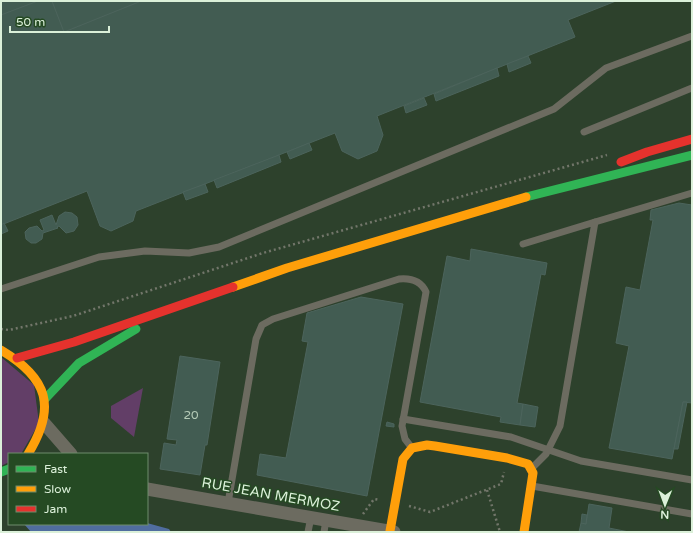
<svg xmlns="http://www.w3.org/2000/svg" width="693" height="533" font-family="'Varela Round',sans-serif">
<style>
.green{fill:#623e67}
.water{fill:#506d9f}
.building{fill:#425c52;stroke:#4c645c}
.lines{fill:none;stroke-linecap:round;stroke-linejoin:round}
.path{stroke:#72766a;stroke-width:2.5;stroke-dasharray:2 3;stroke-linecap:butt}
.lane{stroke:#6c6b60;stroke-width:7}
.street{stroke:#6c6b60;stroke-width:13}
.fast{stroke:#30b455;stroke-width:9}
.slow{stroke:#ff9f0a;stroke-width:9}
.jam{stroke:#e5322d;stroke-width:9}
.labels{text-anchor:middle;stroke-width:3;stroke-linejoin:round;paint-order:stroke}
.number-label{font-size:12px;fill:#b5cbb7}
.street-label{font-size:14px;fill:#dbf0d9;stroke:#254a23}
</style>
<rect width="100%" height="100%" fill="#2d412c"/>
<g class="green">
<path d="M1,357L34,385L39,423L21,454H9V462L1,466Z"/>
<path d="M143,388L134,437L111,418V406Z"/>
</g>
<path class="water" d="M147,523L169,529L171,532H31L24,524H147Z"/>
<g class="building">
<path d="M1,1H38L1,15Z"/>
<path d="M38,1H52L64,32L141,1H616L568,20L575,37L377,116L383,135L377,151L358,159L342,151L335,133L136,211L133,221L111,231L100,226L87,191L1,225V15Z"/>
<path d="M52,1H141L64,32Z"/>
<path d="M528,56L531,63L509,72L507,64Z"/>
<path d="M497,68L499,76L436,101L434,94Z"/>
<path d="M424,98L427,105L406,113L404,106Z"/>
<path d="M309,143L312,150L290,159L287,152Z"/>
<path d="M279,155L281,162L217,188L214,180Z"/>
<path d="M205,184L208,192L186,200L183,192Z"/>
<path d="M679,203L692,205V403L683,402L672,459L609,448L629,346L616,343L626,287L640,290L653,220H650L651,210Z"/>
<path d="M65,212L72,213L77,217L78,225L74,231L66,233L59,226L57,227L58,228L43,233L42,239L36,243H31L26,239L25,232L29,228L37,226L42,231L44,230L40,220L52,215L56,225L59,216Z"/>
<path d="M4,223L8,231L1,234V225Z"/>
<path d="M471,249L547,263L545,275L541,274L517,403L523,404L520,425L500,422L501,417L420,402L447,256L470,261Z"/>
<path d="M361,297L403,304L367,496L257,475L260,454L286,458L308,342L302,341L307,313Z"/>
<path d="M180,356L220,362L207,445H205L200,475L160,469L164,443L176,445L177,440L167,439Z"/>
<path d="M683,402H687L678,449H674Z"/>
<path d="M523,404L538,407L535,427L520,425Z"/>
<path d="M387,422L394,424V427L386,426Z"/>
<path d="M589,504L612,508L609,528L629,532H579L581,523L586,524Z"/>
<path d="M582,514L587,515L586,524L581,523Z"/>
</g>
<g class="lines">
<g class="path">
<path d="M1,329L9,330L73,316L263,253L607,155"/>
<path d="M487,490L500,532"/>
<path d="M409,506L430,512L501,484L504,472"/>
<path d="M363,514L374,499L380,500"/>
</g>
<g class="lane">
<path d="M584,132L692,88"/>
<path d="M595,222L692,193"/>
<path d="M523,244L595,222L560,426L546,454L532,468"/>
<path d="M1,289L99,257L145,251L189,253L219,247L554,109L606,68L692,36"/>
<path d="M403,419L511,437L581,461L692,480"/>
<path d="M532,486L692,514"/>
<path d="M228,503L256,339L262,325L273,319L399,279C410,278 421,281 426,292L402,426L405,439L412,448"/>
<path d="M308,532L311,517"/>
<path d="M324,532L326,520"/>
</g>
<g class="street">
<path d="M44,423L71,454"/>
<path d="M147,489L394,532"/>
</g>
<g class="fast">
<path d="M526,197L692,155"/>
<path d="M44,400L79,363L136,329"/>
<path d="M1,472L9,469"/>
</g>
<g class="slow">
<path d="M233,287L287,268L526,197"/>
<path d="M1,350C48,378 57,407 28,454"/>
<path d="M390,531L403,459L412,448L427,445L435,446L507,458L528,464L533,473L524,532"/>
</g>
<g class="jam">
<path d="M621,162L647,152L692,139"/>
<path d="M17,358L74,342L233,287"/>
</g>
</g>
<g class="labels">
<g class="number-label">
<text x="191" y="419">20</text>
</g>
<g class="street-label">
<text transform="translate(271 494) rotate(10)" y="5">RUE JEAN MERMOZ</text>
</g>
</g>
<rect width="693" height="533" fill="none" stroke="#dbf0d9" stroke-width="4"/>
<rect x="8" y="453" width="140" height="72" fill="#254a23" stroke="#6e8c6c"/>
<rect x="16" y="466" width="20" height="6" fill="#30b455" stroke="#6e8c6c"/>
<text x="44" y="473" font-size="12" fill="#dbf0d9">Fast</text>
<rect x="16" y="486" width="20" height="6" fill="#ff9f0a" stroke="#6e8c6c"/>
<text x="44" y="493" font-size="12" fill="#dbf0d9">Slow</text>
<rect x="16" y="506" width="20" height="6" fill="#e5322d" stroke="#6e8c6c"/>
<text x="44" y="513" font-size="12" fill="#dbf0d9">Jam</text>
<g transform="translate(665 505) rotate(181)" stroke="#254a23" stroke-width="3" paint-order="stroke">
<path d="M0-3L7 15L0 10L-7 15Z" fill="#dbf0d9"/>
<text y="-6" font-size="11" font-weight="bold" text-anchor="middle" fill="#dbf0d9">N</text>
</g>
<path d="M10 26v6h99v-6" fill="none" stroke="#dbf0d9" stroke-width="2"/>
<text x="16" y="26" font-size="12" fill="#dbf0d9" stroke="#254a23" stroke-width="3" paint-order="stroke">50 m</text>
</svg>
